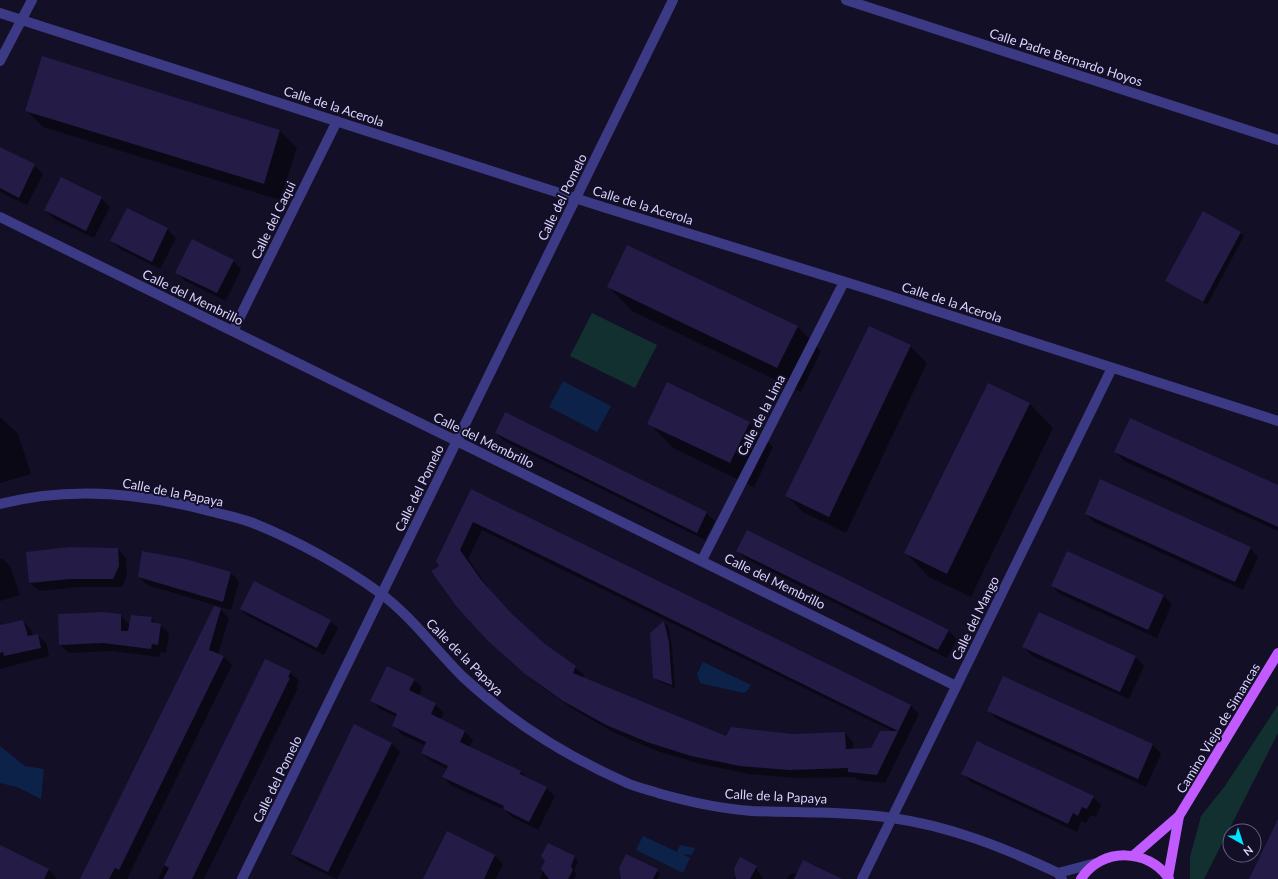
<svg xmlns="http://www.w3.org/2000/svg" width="1278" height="879" font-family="Lato,sans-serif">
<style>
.green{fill:#12302f}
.water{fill:#0c2248}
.shadow{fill:#0007;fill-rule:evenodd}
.building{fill:#241b47;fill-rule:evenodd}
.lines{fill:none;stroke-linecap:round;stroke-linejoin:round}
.minor{stroke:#3d3a85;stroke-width:10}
.major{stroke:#c25bff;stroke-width:10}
.labels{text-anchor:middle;stroke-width:4;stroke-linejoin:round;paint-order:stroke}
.street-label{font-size:13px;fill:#d9d4ff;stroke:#130f26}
</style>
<rect width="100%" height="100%" fill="#130f26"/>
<g class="green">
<path d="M592,313L657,345L635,388L570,356Z"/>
<path d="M1278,705V733L1204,879H1190V857L1201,816L1225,786Z"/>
</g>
<g class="water">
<path d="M563,381L611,406L597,432L549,407Z"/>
<path d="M703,662L751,685L747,691L743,693L700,683L697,674Z"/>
<path d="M0,746L25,766L44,769L41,799L17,787L0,783Z"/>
<path d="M643,836L677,852L680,845L695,848L692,855L684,854V855L690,858L683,873L636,850Z"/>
</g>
<g class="shadow">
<path d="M42,58L280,131L297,148L280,200L43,127L26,110Z"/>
<path d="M0,148L34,165L43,174L27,205L0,192Z"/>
<path d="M61,178L101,198L110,207L94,238L54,219L45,210Z"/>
<path d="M167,229L176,238L160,269L120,249L111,241Z"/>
<path d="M1240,232L1244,236L1207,305L1166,281Z"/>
<path d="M233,261L241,269L226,301L185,281L177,273Z"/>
<path d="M608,286L797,326L821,351L801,392L632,311Z"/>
<path d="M910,346L927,363L846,533L803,512L786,495Z"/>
<path d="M1029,403L1053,428L971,597L929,577L905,552Z"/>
<path d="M0,417L18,434L31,474L0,483Z"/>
<path d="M649,423H749L773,447L754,487L673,448Z"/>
<path d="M496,433L706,513L715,521L705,540L504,441Z"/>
<path d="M1116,452L1278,486V531L1124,461Z"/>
<path d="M472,490L911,706L919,714L885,783L858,780L854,777L798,778L749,774L701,764L657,751L615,733L573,709L535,682L497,648L440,566ZM482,530L894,732L872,749H853V742L845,733L726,738L583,678L584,675L575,667L544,644L516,619L490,590L468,559Z"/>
<path d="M1086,514L1250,548L1258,557L1243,590L1094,522Z"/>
<path d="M118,549L126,558L127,575L122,587H79L39,591L30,583Z"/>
<path d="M738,551L948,630L957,639L947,658L746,559Z"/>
<path d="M1067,552L1164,596L1172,604L1157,638L1060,594L1052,586Z"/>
<path d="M2,558L10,566L20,595L0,601V559Z"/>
<path d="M185,560L231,573L239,582L231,610L147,585L139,576Z"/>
<path d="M220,609L229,618L218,655L224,657L232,665L127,879H81Z"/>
<path d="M241,609L330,621L338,628L324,655L248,616Z"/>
<path d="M1039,613L1136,657L1144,666L1129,699L1032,656L1024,647Z"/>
<path d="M120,615L130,625L151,618L157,624L160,625L169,633L166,653L160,652L159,657L112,651L69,653L60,645Z"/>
<path d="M23,621L31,630L33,636L37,635L46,643L49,656L0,669V626Z"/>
<path d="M664,622L668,626L672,647L675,688L658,681L654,677Z"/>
<path d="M266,660L290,672L299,681L296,686L298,688L204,879H158Z"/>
<path d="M1004,678L1153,745L1161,754L1146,787L997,719L989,711Z"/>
<path d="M414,680L422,688L419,696L435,704L444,713L440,720L465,732L473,740L469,748L521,772L528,779L546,788L555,796L538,830L512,817L505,810L452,786L443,777L447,769L431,761L422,753L426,746L401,734L393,725L397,717L380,709L372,701Z"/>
<path d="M391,743L400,752L337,879L300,862L292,854Z"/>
<path d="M963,773L1093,797L1101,805L1096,817L1091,815L1086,823L1081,821L1077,832L971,782Z"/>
<path d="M447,832L495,856L503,864L496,879H424Z"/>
<path d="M0,846L49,870L57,879H0Z"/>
<path d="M574,857L578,861L574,870L576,874L574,879H540L546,861Z"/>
<path d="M754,865L763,879H732L736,877Z"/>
<path d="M656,870L660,874L657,879H621L622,877Z"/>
<path d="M797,873L831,879H787L790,874Z"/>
</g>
<g class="building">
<path d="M42,56L280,130L264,184L25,111Z"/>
<path d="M0,147L35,164L19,198L0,188Z"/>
<path d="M61,177L102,197L86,231L44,210Z"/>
<path d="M127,208L168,228L152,262L110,241Z"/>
<path d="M1203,211L1241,232L1203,302L1165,281Z"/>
<path d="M192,239L234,260L217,293L175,273Z"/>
<path d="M627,245L798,326L777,368L607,287Z"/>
<path d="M869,326L911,345L829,517L785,496Z"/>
<path d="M667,382L750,422L730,463L647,424Z"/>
<path d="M988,383L1030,403L947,574L904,553Z"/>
<path d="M505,412L707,512L697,533L495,433Z"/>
<path d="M1130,418L1278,485V527L1114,452Z"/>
<path d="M1100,479L1251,547L1235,582L1085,514Z"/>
<path d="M471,489L911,705L877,775L848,772V768L789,770L740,766L691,756L647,742L606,725L563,701L525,674L487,640L456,606L431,571L439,566L436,561ZM473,522L545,557L898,731H880L871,748L846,749L845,732L792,734L731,727L726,736L573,673L576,666L545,644L512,614L482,581L460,550Z"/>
<path d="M747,530L949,630L938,650L736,551Z"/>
<path d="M69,547L118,548L119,566L113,579H70L29,583L26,552Z"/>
<path d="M142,551L185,559L231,572L223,602L138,577Z"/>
<path d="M1067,551L1164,595L1148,630L1051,586Z"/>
<path d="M254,581L331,620L317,648L240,609Z"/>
<path d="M214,606L221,608L209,650L224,656L119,870L115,868L109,879H80Z"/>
<path d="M103,612L121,614V631H128L131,615L152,617L151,622L161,624L158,645L152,644L151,649L103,643L59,645L58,614Z"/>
<path d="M1039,612L1136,656L1120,692L1022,647Z"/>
<path d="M23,620L28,636L38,634L41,648L4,656L3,652L0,653V625Z"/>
<path d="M664,621L669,642L672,685L653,678L650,633Z"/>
<path d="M265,659L291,671L288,677L290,678L192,879H163L169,868L164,865Z"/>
<path d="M387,666L415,679L409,690L436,703L431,714L465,731L460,742L521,771L520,774L547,787L529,822L503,809L504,806L442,777L448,766L421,753L426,742L392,726L397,714L370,701Z"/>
<path d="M1003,676L1153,744L1138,779L987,711Z"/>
<path d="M354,724L392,743L328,872L291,854Z"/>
<path d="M977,741L1094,796L1087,809L1082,807L1078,816L1073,813L1068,824L961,774Z"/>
<path d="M1278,819V879H1249Z"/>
<path d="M447,831L495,855L484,879H423Z"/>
<path d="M548,843L575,856L571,866L573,870L568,879H549L541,869L545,861L541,856Z"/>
<path d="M0,845L49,869L44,879H0Z"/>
<path d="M626,854L658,869L653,879H621L619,868Z"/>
<path d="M740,857L757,866L750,879H736L734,869Z"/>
<path d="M803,860L842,879H794Z"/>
</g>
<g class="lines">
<g class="minor">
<path d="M846,0L1278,140"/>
<path d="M0,13L603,207L868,289L1278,421"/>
<path d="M0,61L32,0"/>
<path d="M0,217C318,374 638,529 956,686"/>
<path d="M233,331L337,121"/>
<path d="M0,504C70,486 144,493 213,512C226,515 240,518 253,523C297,541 341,565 380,593C411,616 435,649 462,676C511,722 566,756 627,783C638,788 650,790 661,794C690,802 722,809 752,811C799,813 846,811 892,818C950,826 1005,848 1058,873L1062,879"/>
<path d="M702,560L844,282"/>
<path d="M1058,873L1096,863"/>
<path d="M242,879L673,0"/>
<path d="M862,879L1112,368"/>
</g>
<g class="major">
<path d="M1134,855L1179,816L1278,653"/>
<path d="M1168,877L1179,816"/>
<path d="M1081,879C1101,847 1149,848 1169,879"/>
</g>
</g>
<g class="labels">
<g class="street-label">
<text transform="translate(1066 57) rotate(18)" y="5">Calle Padre Bernardo Hoyos</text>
<text transform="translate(334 106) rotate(18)" y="5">Calle de la Acerola</text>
<text transform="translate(562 197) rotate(-64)" y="5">Calle del Pomelo</text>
<text transform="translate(643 205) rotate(17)" y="5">Calle de la Acerola</text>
<text transform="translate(273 220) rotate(-64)" y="5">Calle del Caqui</text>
<text transform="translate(193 297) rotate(26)" y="5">Calle del Membrillo</text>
<text transform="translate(952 302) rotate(18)" y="5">Calle de la Acerola</text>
<text transform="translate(761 415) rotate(-63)" y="5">Calle de la Lima</text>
<text transform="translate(484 440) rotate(26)" y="5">Calle del Membrillo</text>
<text transform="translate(419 488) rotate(-64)" y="5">Calle del Pomelo</text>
<text transform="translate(173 492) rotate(11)" y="5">Calle de la Papaya</text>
<text transform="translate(775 581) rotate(26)" y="5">Calle del Membrillo</text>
<text transform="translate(975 618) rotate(-64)" y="5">Calle del Mango</text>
<text transform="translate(465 657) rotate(45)" y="5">Calle de la Papaya</text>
<text transform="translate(1218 728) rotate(-59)" y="5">Camino Viejo de Simancas</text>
<text transform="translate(277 779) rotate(-64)" y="5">Calle del Pomelo</text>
<text transform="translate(776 796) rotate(3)" y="5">Calle de la Papaya</text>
</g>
</g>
<g transform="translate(1242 843) rotate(141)"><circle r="19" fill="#130f26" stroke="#625e7d"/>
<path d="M0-3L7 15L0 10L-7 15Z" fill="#00e5ff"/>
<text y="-6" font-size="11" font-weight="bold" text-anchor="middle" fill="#d9d4ff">N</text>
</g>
</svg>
